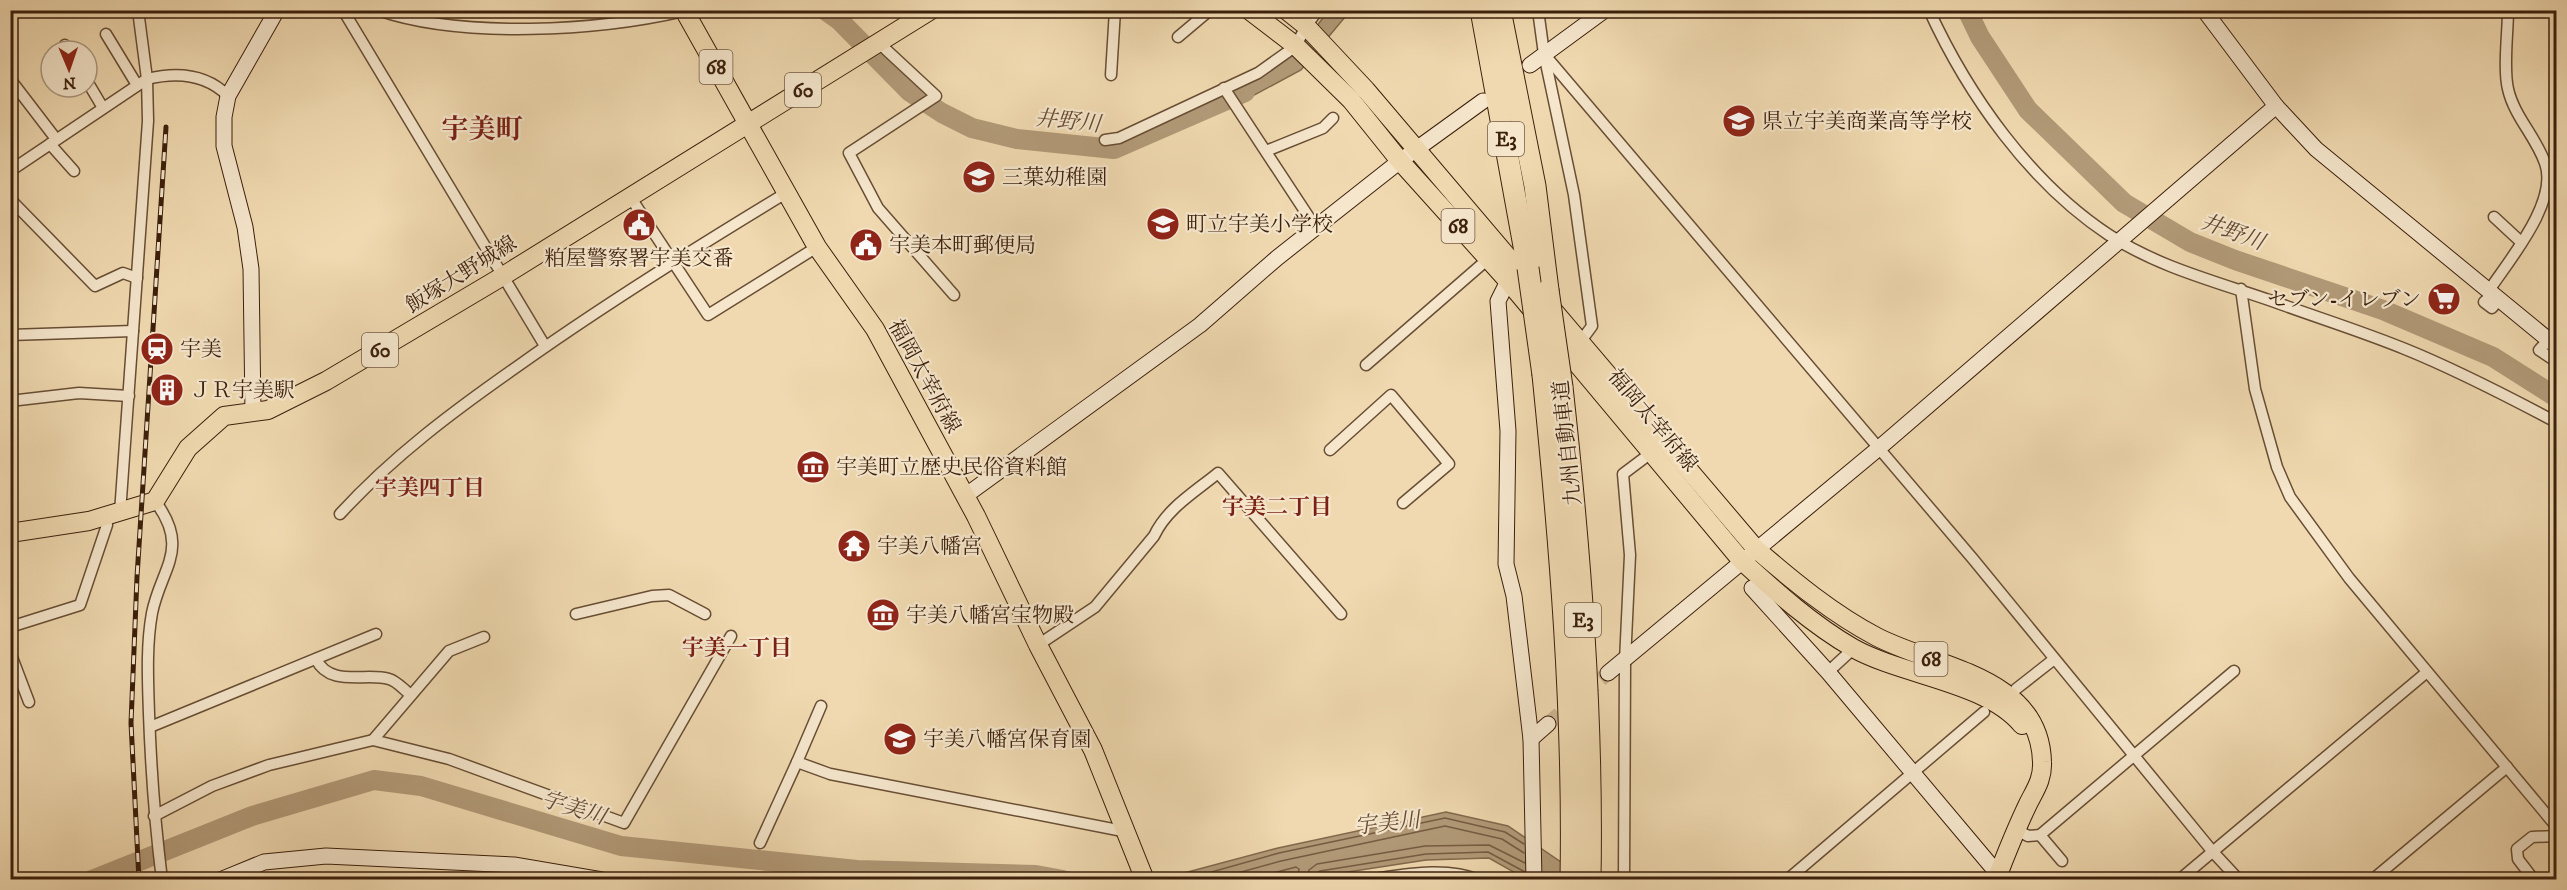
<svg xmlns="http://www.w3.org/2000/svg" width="2567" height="890" font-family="'IM FELL DW Pica','Noto Serif JP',serif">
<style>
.water{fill:#b29a78;stroke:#82694c;stroke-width:1.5}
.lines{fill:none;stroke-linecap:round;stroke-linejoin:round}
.shore{stroke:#765c42;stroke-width:1.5}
.river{stroke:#b29a78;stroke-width:20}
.secondary-tunnel{stroke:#ccb48f;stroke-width:15;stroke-dasharray:15 8;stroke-linecap:butt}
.street-casing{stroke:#684e34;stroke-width:13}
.secondary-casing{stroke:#3b1f0b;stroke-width:17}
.primary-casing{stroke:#3b1f0b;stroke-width:20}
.highway-casing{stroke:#3b1f0b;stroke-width:23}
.street{stroke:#f5e6cc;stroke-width:10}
.secondary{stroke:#f5e6cc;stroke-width:15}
.primary{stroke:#f0d9b0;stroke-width:18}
.highway{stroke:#f0d9b0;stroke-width:21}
.rail-casing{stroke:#3b1f0b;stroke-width:5}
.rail{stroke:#f5e6cc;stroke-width:3;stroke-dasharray:9;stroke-linecap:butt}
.highway-bridge-casing{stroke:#3b1f0b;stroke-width:23;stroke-linecap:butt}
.highway-bridge{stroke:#f0d9b0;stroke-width:21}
.labels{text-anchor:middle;stroke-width:4.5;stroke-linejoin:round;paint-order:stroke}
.shield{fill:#f5e6cc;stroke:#735b45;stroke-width:1.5}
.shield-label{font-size:20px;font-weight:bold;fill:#3b1f0b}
.poi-label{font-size:21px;fill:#3b1f0b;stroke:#f5e6cc;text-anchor:start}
.street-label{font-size:21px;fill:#3b1f0b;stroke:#f5e6cc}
.water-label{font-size:22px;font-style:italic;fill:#654a31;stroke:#f5e6cc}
.neighbourhood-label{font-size:22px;font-weight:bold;fill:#7a1f14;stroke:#f5e6cc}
.district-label{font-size:27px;font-weight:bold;fill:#7a1f14;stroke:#f5e6cc}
</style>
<rect width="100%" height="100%" fill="#f0d9b0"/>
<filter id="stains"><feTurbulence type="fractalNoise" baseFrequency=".00333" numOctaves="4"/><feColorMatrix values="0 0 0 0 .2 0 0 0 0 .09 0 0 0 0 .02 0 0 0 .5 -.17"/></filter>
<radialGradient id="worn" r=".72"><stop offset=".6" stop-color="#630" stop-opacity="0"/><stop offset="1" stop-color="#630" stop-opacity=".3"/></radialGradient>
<g class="water">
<path d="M1328,11H1350L1301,70L1228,109L1215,98C1266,73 1295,59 1328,11Z"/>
<path d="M1446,812L1508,826L1586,879H1526L1489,858L1426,860L1302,879L1136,880L1169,877L1278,848Z"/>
<path d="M1050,870L1118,879H1053Z"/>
</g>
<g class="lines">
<g class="shore">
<path d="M1183,880L1279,853L1445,818L1505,832L1524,844"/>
<path d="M1212,880L1281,861L1445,826L1502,839L1524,853"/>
<path d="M1246,880L1296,867L1299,869L1297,880"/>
<path d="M1306,880L1309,870L1317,864L1425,846L1489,845L1525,863"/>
<path d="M1314,880L1315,874L1320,871L1426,854L1488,852L1525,872"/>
</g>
<g class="river">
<path d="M825,10L839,20L910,92L942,113L972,128L1017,139L1114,149L1245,92"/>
<path d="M1967,10L1980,37L2028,110L2124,203L2190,242L2235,260L2383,310L2493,357L2556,397"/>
<path d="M92,880L252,816L374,780L421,786L621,846L857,870L1036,875L1063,880"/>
</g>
<path class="secondary-tunnel" d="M1548,724L1608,673"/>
<g class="street-casing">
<g id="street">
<path d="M343,10L545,346"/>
<path d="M378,10C462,39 598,31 684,11"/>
<path d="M1538,10L1544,54L1574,195L1592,326L1581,341"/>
<path d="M1929,10C1968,95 2030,183 2109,235C2163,270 2226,284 2286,306C2325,320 2366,333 2405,349C2457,370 2507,396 2556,422"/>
<path d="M106,34L137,85"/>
<path d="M1178,37L1210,10"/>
<path d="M880,44L936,96L849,153L878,208L954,295"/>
<path d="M65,45L69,51"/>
<path d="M1544,54L1973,559L2213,852L2239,880"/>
<path d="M1111,75L1115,10"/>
<path d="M10,79L56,139"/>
<path d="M87,81L103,108"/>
<path d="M1224,88L1316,228"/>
<path d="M1105,140L1119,138L1258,73L1296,46L1306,26L1318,10"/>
<path d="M50,144L74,171"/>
<path d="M1266,151L1323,128L1333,118"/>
<path d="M10,171L147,79C176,72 206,74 228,96"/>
<path d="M629,195L708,315L817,247"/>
<path d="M10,199L95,286L123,273L137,278"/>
<path d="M2494,217L2521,242"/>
<path d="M2241,289L2255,389L2277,467L2290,497L2349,578L2556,826"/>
<path d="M2490,289C2510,259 2559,201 2545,163C2536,137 2514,116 2508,89C2503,68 2508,33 2508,10"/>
<path d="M2494,293L2484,302L2492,308L2500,298"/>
<path d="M10,335L133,331"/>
<path d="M2549,339L2539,350L2551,358L2556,346"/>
<path d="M1366,365L1488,259"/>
<path d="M10,401L79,393L129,396"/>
<path d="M1330,450L1391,395L1449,464L1403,503"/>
<path d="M155,501C191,549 161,568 152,613C146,646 148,682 149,714C151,770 155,824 162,880"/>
<path d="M120,513L148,121L147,79L138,10"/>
<path d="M340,514C393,456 455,410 518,366C605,304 695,248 786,193"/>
<path d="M576,614L652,596L669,595L705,614"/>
<path d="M10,627L80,605L107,525L106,517"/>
<path d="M1038,645L1095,607L1154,536C1167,508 1195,492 1218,473L1341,614"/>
<path d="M10,652L29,702"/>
<path d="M316,659C330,688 367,672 389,679C397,681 404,690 411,695"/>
<path d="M1828,672L1854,648"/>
<path d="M2016,689L2053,660"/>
<path d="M821,706L797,762L830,774L1128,832"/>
<path d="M150,727L376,634"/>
<path d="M373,740L449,651L484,637"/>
<path d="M154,816L212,786L269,765L373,740L449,759L624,823L731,636"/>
<path d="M2017,830L2028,836L2040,835L2234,671"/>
<path d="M2040,835L2062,861"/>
<path d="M760,843L797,762"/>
<path d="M1367,880C1403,875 1445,866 1479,880"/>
<path d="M1624,880L1625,661L1630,555L1623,474L1651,453"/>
<path d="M1787,880L1984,712"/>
<path d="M2179,880L2427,672"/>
<path d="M2372,880L2507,767"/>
<path d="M2534,880L2518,859L2517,849L2532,837L2556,836"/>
</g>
</g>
<g class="secondary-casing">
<g id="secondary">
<path d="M2204,10L2276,106L2316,149L2556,346"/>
<path d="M1530,65L1605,10"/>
<path d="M1508,281L1498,301L1508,431L1506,564L1514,596L1531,739L1534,880"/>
<path d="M253,412L251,269L245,227L224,146V117L228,96L277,10"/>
<path d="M965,496L1200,325L1277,258L1400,161L1483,101"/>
<path d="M1752,588L1828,672L2003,880"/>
<path d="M1608,673L1879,448L2276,106"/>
<path d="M1531,739L1548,724"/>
<path d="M220,880L264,862L326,856L514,865L602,880"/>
</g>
</g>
<g class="primary-casing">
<g id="primary">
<path d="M684,10L817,247L875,329L976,516L1038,645L1093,750L1145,880"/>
<path d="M1249,10L1296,46L1351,100L1400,161L1508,281L1741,560C1776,592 1813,625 1853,648C1903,676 1987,682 2022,725"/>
<path d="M1286,10L1306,26L1366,90L1756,549C1793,581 1833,614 1877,637C1937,668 2040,676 2042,762C2043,779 2035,790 2028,804C2016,829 2006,854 1996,880"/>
<path d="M10,533L89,521L155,501L188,448L224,416L268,410L326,381L503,276L931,10"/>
</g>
</g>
<g class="highway-casing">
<g id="highway">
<path d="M1481,10L1528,268"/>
<path d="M1500,10L1535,186L1548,290"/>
<path d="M1543,375C1560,542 1574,711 1571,880"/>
<path d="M1562,387C1580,550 1593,715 1590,880"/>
</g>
</g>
<use href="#street" class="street"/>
<use href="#secondary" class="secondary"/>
<use href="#primary" class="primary"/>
<use href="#highway" class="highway"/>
<g class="rail-casing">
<path id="rail" d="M139,880L131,723L137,577L166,127"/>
</g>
<use href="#rail" class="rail"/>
<g class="highway-bridge-casing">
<g id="highway-bridge">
<path d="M1528,268L1543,375"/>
<path d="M1548,290L1562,387"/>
</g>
</g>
<use href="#highway-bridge" class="highway-bridge"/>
</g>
<defs>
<g id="school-disc" transform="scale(1.725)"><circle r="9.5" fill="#8f2418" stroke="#f5e6cc"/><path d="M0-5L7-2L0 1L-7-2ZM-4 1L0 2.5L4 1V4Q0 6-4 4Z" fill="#fff"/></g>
<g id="civic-disc" transform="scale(1.725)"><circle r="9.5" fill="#8f2418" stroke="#f5e6cc"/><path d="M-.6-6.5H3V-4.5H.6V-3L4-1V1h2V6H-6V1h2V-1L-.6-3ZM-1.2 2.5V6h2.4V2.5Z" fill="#fff"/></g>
<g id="supermarket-disc" transform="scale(1.725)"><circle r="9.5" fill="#8f2418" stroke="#f5e6cc"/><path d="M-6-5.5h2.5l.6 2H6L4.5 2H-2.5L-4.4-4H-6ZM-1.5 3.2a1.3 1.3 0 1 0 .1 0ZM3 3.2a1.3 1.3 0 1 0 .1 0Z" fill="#fff"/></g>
<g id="station-disc" transform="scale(1.725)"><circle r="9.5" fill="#8f2418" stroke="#f5e6cc"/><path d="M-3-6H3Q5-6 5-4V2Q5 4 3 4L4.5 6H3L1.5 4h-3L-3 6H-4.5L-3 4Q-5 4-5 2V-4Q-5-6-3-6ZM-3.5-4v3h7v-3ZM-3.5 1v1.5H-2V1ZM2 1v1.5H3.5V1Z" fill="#fff"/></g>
<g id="building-disc" transform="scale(1.725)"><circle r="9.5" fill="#8f2418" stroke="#f5e6cc"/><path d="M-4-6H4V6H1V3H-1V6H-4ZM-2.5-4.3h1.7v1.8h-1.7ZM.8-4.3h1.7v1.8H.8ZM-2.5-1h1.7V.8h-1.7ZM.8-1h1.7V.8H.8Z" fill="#fff"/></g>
<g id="museum-disc" transform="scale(1.725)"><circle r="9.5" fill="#8f2418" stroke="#f5e6cc"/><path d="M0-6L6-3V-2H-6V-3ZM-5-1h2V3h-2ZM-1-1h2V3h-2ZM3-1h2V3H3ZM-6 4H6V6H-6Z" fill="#fff"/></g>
<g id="temple-disc" transform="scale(1.725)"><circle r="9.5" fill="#8f2418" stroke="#f5e6cc"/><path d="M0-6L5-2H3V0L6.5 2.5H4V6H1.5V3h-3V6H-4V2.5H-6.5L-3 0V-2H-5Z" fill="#fff"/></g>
</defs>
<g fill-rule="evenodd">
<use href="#school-disc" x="1739" y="121"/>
<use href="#school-disc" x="979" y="177"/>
<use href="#school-disc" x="1163" y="224"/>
<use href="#civic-disc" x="639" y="225"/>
<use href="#civic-disc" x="866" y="245"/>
<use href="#supermarket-disc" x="2444" y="299"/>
<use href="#station-disc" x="157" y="349"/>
<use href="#building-disc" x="167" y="390"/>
<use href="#museum-disc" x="813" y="467"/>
<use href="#temple-disc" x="854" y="546"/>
<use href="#museum-disc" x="883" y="615"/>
<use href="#school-disc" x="900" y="739"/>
</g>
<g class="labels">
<g class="shield">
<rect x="699.5" y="50" width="33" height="34" rx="4.5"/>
<rect x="785" y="73" width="36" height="34" rx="4.5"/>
<rect x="1488" y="122" width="36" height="34" rx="4.5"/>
<rect x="1441.5" y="209" width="33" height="34" rx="4.5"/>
<rect x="362" y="333" width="36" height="34" rx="4.5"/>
<rect x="1565" y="603" width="36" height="34" rx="4.5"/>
<rect x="1914.5" y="642" width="33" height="34" rx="4.5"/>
</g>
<g class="shield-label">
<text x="716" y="74">68</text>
<text x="803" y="97">60</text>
<text x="1506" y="146">E3</text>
<text x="1458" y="233">68</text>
<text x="380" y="357">60</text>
<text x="1583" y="627">E3</text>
<text x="1931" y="666">68</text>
</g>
<g class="poi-label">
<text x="1762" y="128">県立宇美商業高等学校</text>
<text x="1002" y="184">三葉幼稚園</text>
<text x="1186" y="231">町立宇美小学校</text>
<text x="889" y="252">宇美本町郵便局</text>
<text x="639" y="265" text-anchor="middle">粕屋警察署宇美交番</text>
<text x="2421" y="306" text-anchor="end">セブン-イレブン</text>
<text x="180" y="356">宇美</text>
<text x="190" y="397">ＪＲ宇美駅</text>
<text x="836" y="474">宇美町立歴史民俗資料館</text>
<text x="877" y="553">宇美八幡宮</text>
<text x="906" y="622">宇美八幡宮宝物殿</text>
<text x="923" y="746">宇美八幡宮保育園</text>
</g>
<g class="street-label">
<text transform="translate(461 274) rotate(-32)" y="7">飯塚大野城線</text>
<text transform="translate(925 376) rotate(61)" y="7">福岡太宰府線</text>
<text transform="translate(1653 420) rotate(50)" y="7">福岡太宰府線</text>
<text transform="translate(1567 443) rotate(-96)" y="7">九州自動車道</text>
</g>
<g class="water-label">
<text transform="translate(1068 120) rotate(6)" y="8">井野川</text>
<text transform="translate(2233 231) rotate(20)" y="8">井野川</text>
<text transform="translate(574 807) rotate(17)" y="8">宇美川</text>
<text transform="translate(1387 822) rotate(-6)" y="8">宇美川</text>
</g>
<g class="neighbourhood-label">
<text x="430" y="495">宇美四丁目</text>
<text x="1277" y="514">宇美二丁目</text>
<text x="737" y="655">宇美一丁目</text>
</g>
<g class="district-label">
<text x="482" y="138">宇美町</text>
</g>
</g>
<rect width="2567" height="890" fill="none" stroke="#f0d9b0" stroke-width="36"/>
<rect x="12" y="12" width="2543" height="866" fill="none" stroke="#3b1f0b" stroke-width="3"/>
<rect x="18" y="18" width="2531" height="854" fill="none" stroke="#3b1f0b" stroke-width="1.5"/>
<g transform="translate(69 69) rotate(178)"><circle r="28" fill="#f5e6cc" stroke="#ab967f" stroke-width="1.5"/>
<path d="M0-4.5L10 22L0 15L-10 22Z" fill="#8f2418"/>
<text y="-9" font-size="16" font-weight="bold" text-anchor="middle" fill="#3b1f0b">N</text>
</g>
<rect width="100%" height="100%" filter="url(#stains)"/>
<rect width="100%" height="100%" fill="url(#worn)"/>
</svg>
